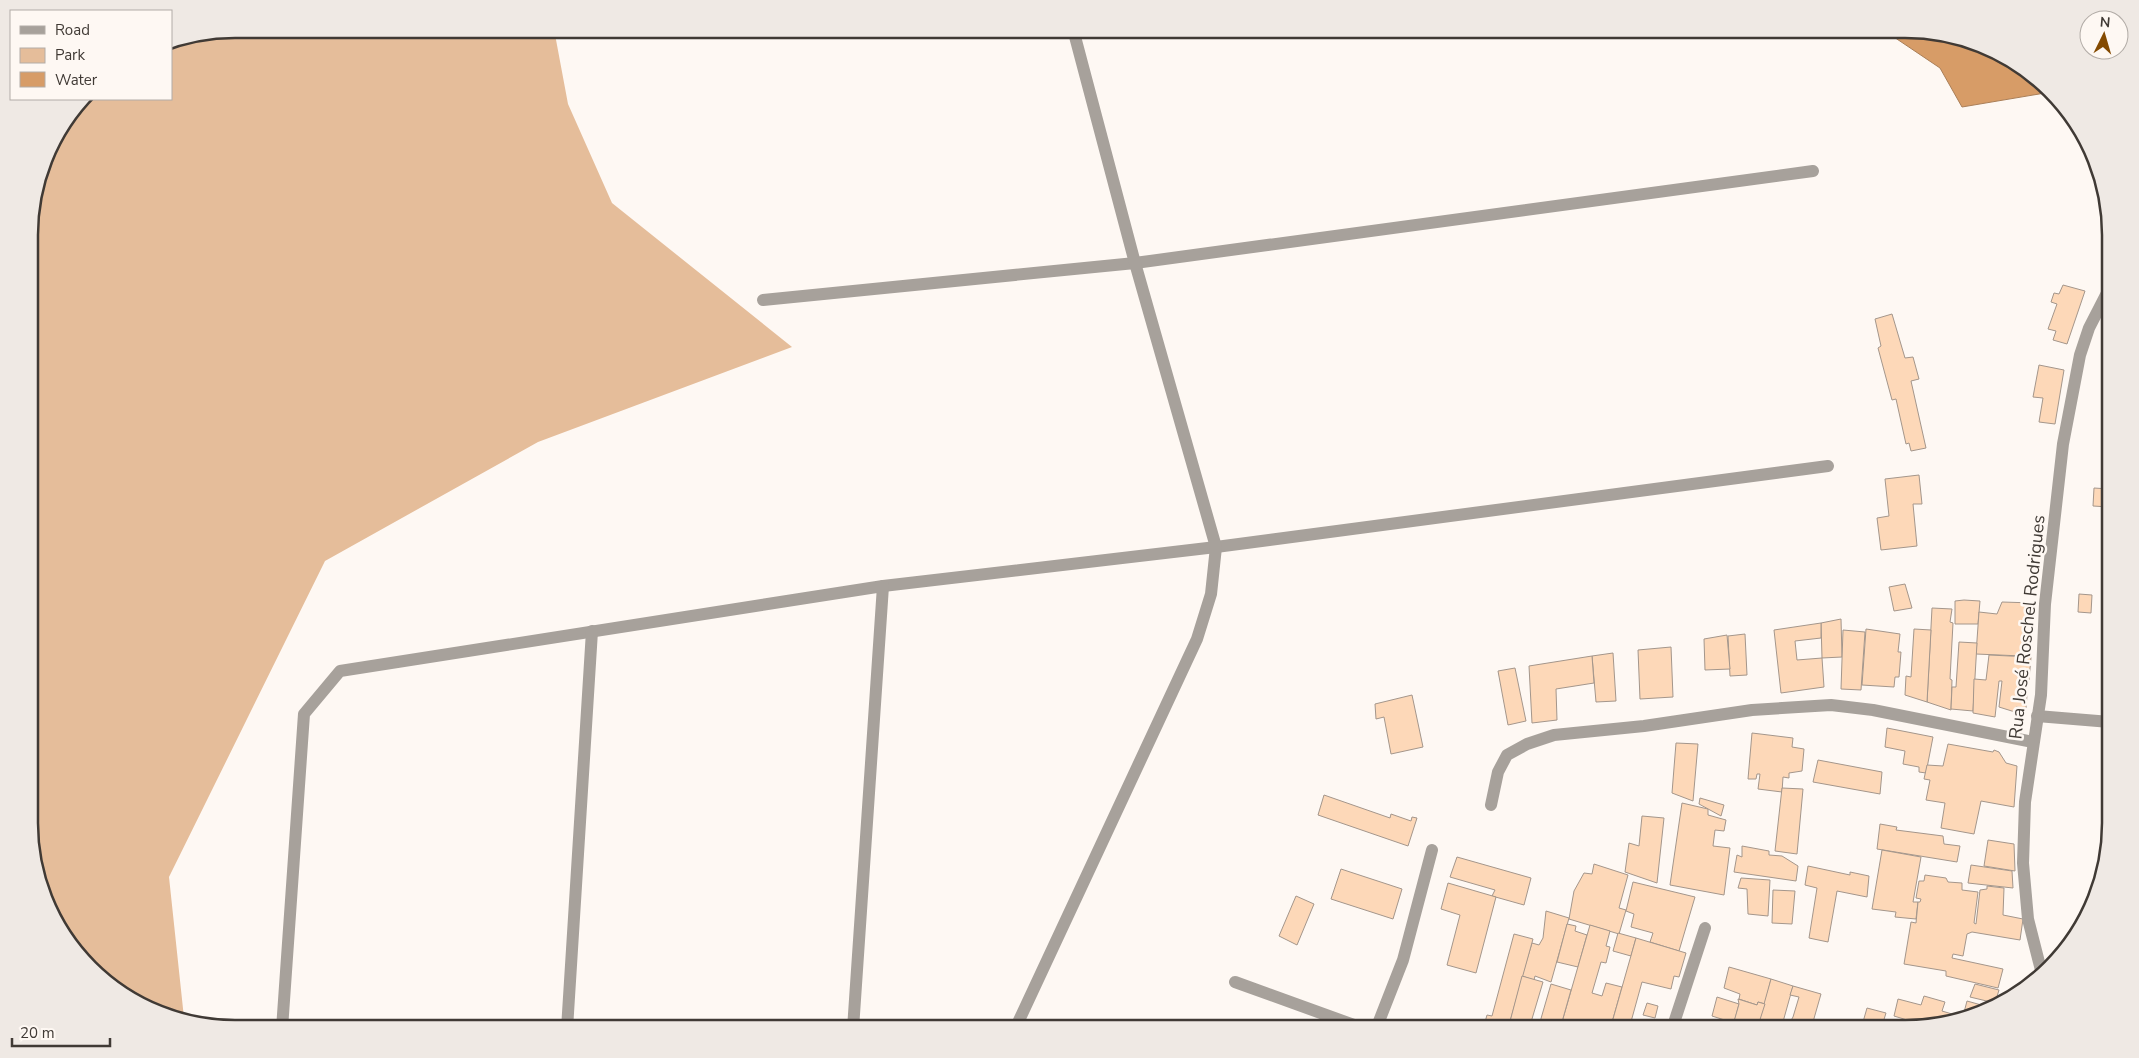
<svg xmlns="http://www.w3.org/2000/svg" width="2139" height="1058" font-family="'Nunito Sans',sans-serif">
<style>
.green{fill:#e5bd9a}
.water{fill:#d79c67;stroke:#aa7f58}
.building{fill:#fdd8b8;stroke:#a4968b}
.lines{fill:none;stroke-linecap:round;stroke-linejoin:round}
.street{stroke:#a7a19b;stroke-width:12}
.labels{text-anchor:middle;stroke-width:5;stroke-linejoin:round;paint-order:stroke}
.street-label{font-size:18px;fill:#403a35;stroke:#fef8f3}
.rim{fill:none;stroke:#403a35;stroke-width:2.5}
</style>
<rect width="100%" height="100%" fill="#fef8f3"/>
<path class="green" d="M234,29H554L568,104L612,203L792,347L538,442L325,561L169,877L184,1018L144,1008L71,949L44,903L31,851L29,220L50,143L84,99H171V41Z"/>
<path class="water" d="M1882,29H1905L1995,50L2040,80L2051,92L1962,107L1940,68Z"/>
<g class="building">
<path d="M2063,285L2085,291L2067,344L2053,340L2056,331L2048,329L2057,304L2051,302L2054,293L2059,294Z"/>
<path d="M1892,314L1905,358L1913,357L1919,379L1911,381L1926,448L1911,451L1909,443L1906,444L1896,399L1892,400L1878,348L1881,346L1875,319Z"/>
<path d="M2039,365L2064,370L2055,424L2039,422L2043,398L2033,397Z"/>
<path d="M1919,475L1922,504H1913L1917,546L1881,550L1877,518L1889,516L1885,479Z"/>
<path d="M2094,488L2109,489V507L2093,506Z"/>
<path d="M1905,584L1912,608L1894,611L1889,587Z"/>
<path d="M2079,594L2092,595L2091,613L2078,612Z"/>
<path d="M1964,600L1980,601L1978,624H1955V601Z"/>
<path d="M2002,602L2034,603L2033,621L2024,620L2022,656L1976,654L1979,612L1997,614Z"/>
<path d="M1932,608L1952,609L1950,622L1953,623L1950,679L1952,680L1951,710L1927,702Z"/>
<path d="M1841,619L1842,657L1822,658L1821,623Z"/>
<path d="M1821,623V638L1795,641L1797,660L1822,658L1824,687L1781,693L1774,630Z"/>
<path d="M1866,629L1900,634L1898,652H1901L1899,677H1895L1894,687L1862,685Z"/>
<path d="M1914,629L1931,630L1927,702L1905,695L1906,676L1911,677Z"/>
<path d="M1843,630L1865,632L1861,690L1841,689Z"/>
<path d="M1745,634L1747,675L1730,676L1728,636Z"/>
<path d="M1727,635L1730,669L1705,670L1704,639Z"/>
<path d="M1959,642L1977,643L1973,711L1951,709L1952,687H1956Z"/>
<path d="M1671,647L1673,697L1640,699L1638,650Z"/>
<path d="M1613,653L1616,701L1596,702L1592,656Z"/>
<path d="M1989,655L2031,657L2029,680L2022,679L2021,694L2027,695L2026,708L2016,707L2015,712L1999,707L2002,681H1999L1995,717L1973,713L1974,679L1986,680Z"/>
<path d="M1592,656L1594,683L1556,689L1557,720L1532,723L1529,666Z"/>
<path d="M1515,668L1526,721L1508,725L1498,671Z"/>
<path d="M1412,695L1423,747L1391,754L1384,717L1376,719L1375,704Z"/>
<path d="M1887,728L1933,737L1926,773L1919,772V767L1903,764L1905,751L1885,747Z"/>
<path d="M1752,733L1793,738L1792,747L1804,749L1802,771L1789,773V778L1783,777L1782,792L1758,789L1760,774H1757L1756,779H1748Z"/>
<path d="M1676,743L1698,744L1693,801L1672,793Z"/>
<path d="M1948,744L1993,752L1994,750L1999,752L2006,763L2017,766L2014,807L1981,801L1974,834L1941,828L1945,803L1926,800L1930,780L1924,779L1927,765L1943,766Z"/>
<path d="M1818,760L1882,772L1880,794L1813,782Z"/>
<path d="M1782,788L1803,789L1797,854L1775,851Z"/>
<path d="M1324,795L1390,818L1391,814L1411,821L1412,817L1417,818L1408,846L1318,815Z"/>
<path d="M1700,798L1724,805L1721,816L1699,804Z"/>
<path d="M1682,803L1708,809V815L1726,820L1724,831L1715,830L1713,846L1730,848L1724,895L1670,885Z"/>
<path d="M1642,816L1664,818L1657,883L1625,872L1629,843L1639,846Z"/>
<path d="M1880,824L1897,827L1896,830L1943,836L1944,844L1960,846L1957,862L1877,849Z"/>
<path d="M1988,840L2014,844L2015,871L1984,866Z"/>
<path d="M1742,846L1769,851V855L1782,856L1798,866L1796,881L1734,872L1737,855L1742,857Z"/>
<path d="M1882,850L1921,857L1913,902H1918L1916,919L1895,917L1896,912L1872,909Z"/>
<path d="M1457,857L1531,878L1524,905L1492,896L1495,890L1450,877Z"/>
<path d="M1594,864L1628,875L1619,908L1626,910L1619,934L1569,919L1574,891L1584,873L1592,874Z"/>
<path d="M1971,865L2012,871L2013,888L1968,883Z"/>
<path d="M1808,866L1850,875V872L1869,876L1867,897L1837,891L1828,942L1809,938L1817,888L1805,885Z"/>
<path d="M1341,869L1402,889L1393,919L1331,899Z"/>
<path d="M1925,875L1946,878L1948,882L1962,883V890L1978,892L1974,923L1976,924L1980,890L1987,889V886L2004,888L2003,915L2023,919L2020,940L1972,932L1967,934L1963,956L1953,954L1952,958L2003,969L1998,988L1946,976V971L1904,964L1911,922L1916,923L1918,902H1920L1921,899L1916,898L1919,881H1924Z"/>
<path d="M1741,878L1770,880L1768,916L1748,914L1747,889L1738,888Z"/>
<path d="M1633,882L1695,897L1679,951L1650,942L1653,933L1631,927L1634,914L1626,911Z"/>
<path d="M1448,883L1496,897L1476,973L1447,965L1460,915L1441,909Z"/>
<path d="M1773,890L1795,891L1792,924L1772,923Z"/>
<path d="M1296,896L1314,904L1297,945L1279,936Z"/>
<path d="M1546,911L1569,918L1551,982L1535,976L1534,980L1522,976L1532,943L1539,945L1543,938Z"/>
<path d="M1567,924L1576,926L1575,931L1587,935L1578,967L1557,962Z"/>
<path d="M1590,925L1610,931L1606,946L1610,947L1606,963L1601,962L1592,993L1602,996L1606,983L1622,987L1611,1026L1599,1023L1598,1029H1560Z"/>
<path d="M1618,933L1636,938L1631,956L1613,951Z"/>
<path d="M1514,934L1533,939L1508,1029H1483L1487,1015L1492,1016Z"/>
<path d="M1636,938L1686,953L1679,977L1674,976L1671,989L1642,982L1629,1029H1618L1611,1026Z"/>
<path d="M1729,967L1771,979L1765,1004L1758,1002L1757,1005L1739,999L1740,994L1724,988Z"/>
<path d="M1522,976L1543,982L1529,1029H1508Z"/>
<path d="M1771,979L1793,986L1781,1029H1757Z"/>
<path d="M1551,984L1571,990L1560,1029H1538Z"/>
<path d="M1975,984L1999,990L1995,1003L1970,997Z"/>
<path d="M1793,986L1821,994L1811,1029H1786L1793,1017L1799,997L1790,995Z"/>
<path d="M1924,996L1945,1002L1942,1011L1962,1017L1961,1020L1930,1027L1894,1016L1898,999L1921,1005Z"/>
<path d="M1717,997L1739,1004L1734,1023L1712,1016Z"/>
<path d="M1738,999L1757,1005L1758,1002L1765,1004L1757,1029H1743V1027L1733,1025L1739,1004Z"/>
<path d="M1967,1001L1992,1008L1962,1020Z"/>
<path d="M1647,1003L1658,1006L1655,1018L1643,1015Z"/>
<path d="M1867,1008L1886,1013L1881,1029H1861Z"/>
<path d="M1914,1022L1930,1027L1912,1029Z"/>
</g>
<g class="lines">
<g class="street">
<path d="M763,300L1135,263L1813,171"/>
<path d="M883,586L1216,547L1828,466"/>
<path d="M2037,716L2110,722"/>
<path d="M1491,805L1498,772L1507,755L1527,744L1554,735L1644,726L1752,710L1831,705L1873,710L2033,742"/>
<path d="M2042,974L2028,919L2023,863L2025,802L2041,695L2045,604L2063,444L2080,355L2089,328L2109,289"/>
<path d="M1235,982L1365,1029"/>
<path d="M282,1029L304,714L340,671L883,586L853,1029"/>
<path d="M567,1029L592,631"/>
<path d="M1015,1029L1197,639L1211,594L1216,547L1135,263L1073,29"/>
<path d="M1376,1029L1403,960L1432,850"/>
<path d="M1672,1029L1705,928"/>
</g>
</g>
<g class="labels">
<g class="street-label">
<text transform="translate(2027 627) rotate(-84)" y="6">Rua José Roschel Rodrigues</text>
</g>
</g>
<path d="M0 0H2139V1058H0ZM235 38H1905A197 197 0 0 1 2102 235V823A197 197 0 0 1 1905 1020H235A197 197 0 0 1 38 823V235A197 197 0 0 1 235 38Z" fill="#efe9e4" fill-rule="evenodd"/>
<path class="rim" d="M235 38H1905A197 197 0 0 1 2102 235V823A197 197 0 0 1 1905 1020H235A197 197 0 0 1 38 823V235A197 197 0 0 1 235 38Z"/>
<rect x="10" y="10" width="162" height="90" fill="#fef8f3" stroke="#b2aca7"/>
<rect x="20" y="26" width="25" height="8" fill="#a7a19b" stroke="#b2aca7"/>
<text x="55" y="35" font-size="15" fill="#403a35">Road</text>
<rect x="20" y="48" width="25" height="15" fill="#e5bd9a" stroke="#b2aca7"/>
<text x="55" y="60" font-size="15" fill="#403a35">Park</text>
<rect x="20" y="72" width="25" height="15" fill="#d79c67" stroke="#b2aca7"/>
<text x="55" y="85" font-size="15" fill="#403a35">Water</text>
<g transform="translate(2104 35) rotate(5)"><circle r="24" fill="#fef8f3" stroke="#b2aca7"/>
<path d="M0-4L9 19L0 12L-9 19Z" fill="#844a00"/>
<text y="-8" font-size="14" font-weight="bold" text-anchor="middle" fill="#403a35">N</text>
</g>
<path d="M12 1038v8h98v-8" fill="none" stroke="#403a35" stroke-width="2.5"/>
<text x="20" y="1038" font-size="15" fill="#403a35" stroke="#fef8f3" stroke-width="4" paint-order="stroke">20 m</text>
</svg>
